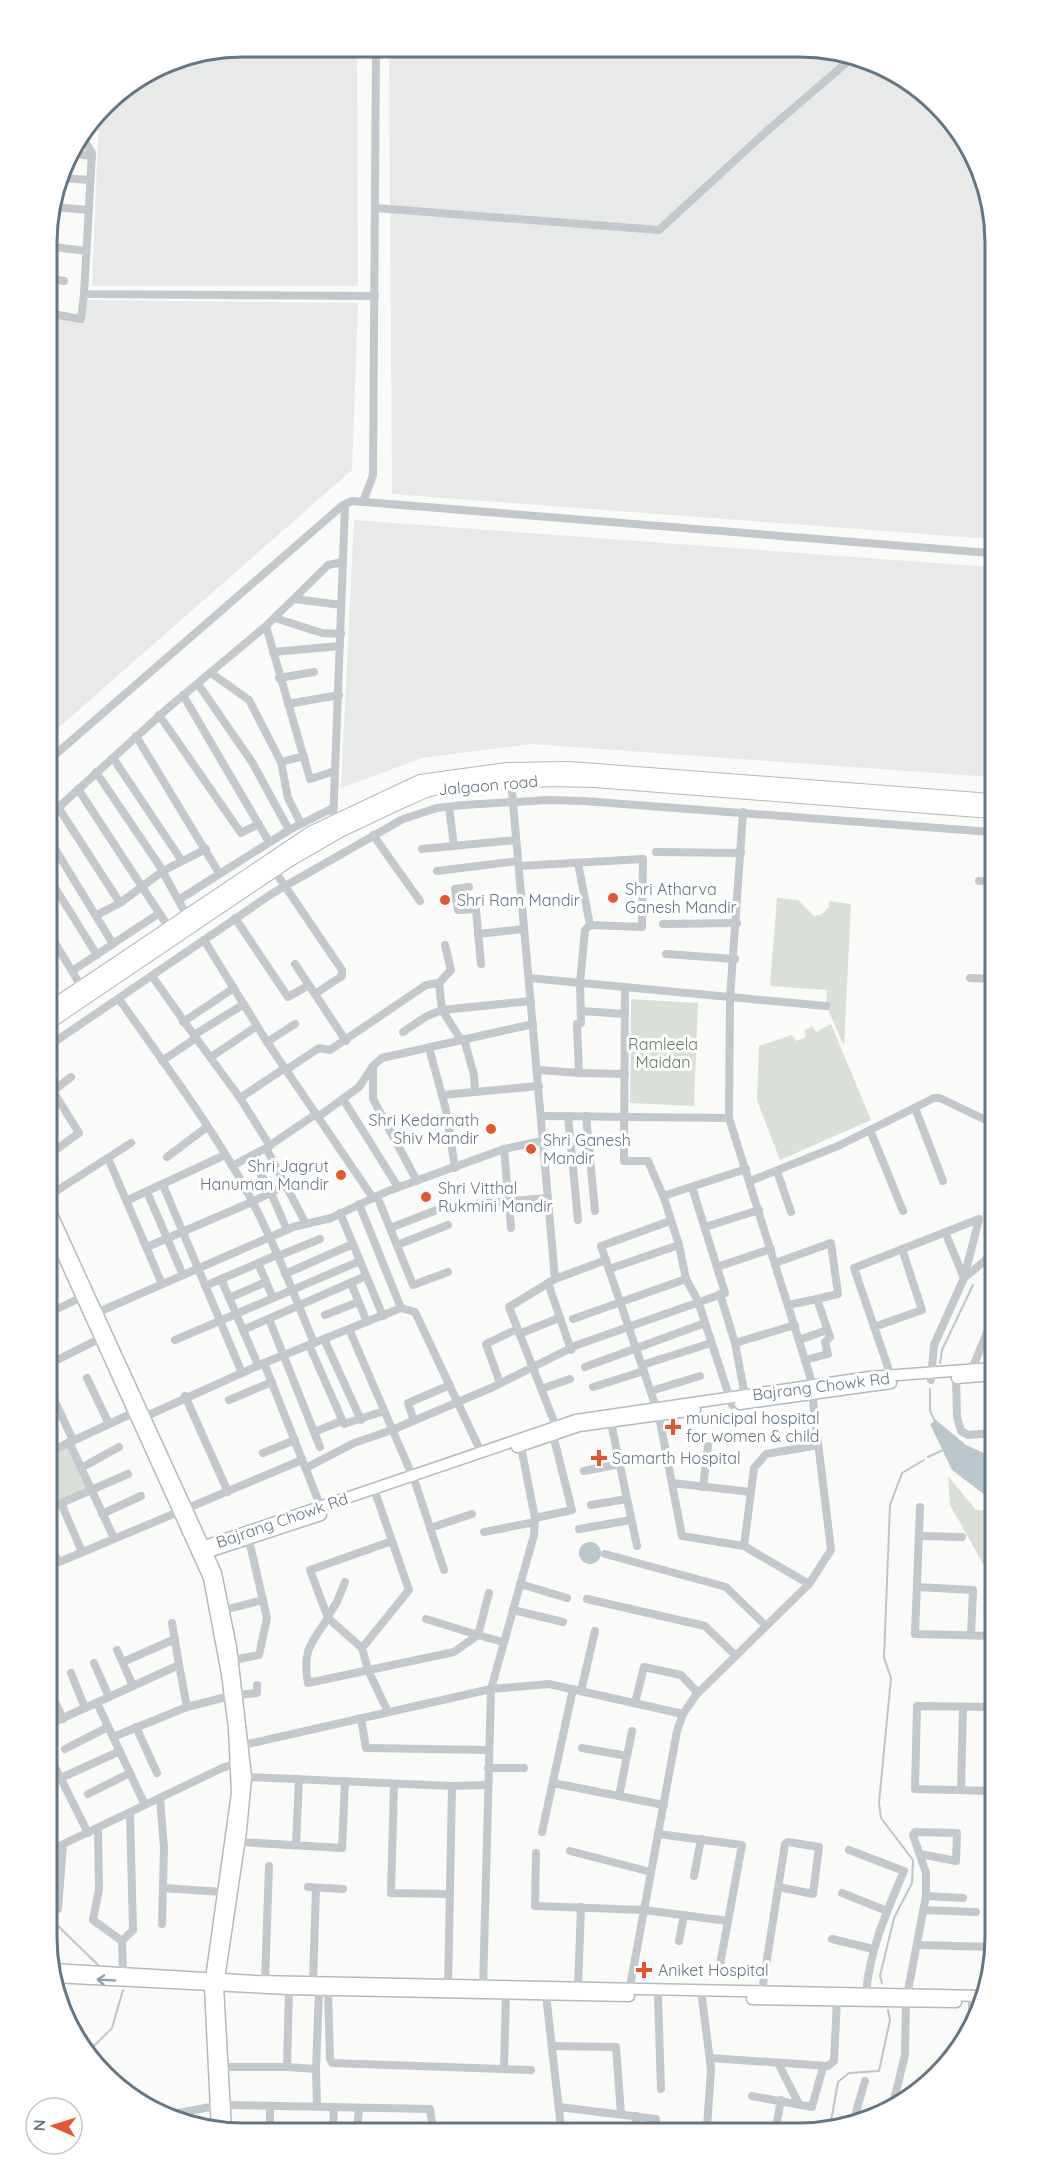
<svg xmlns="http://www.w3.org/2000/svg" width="1042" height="2180" font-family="Quicksand,sans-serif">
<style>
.built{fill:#e8e9e9}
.green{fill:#dadfd7}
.water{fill:#bbc7cb}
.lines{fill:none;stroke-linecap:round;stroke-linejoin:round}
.stream{stroke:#bbc7cb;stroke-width:2}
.secondary-casing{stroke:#b3babf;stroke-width:13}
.highway-casing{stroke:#b4b9bd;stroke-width:16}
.street{stroke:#c3c8cc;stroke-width:8}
.secondary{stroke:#fff;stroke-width:10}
.highway{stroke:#fff;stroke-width:14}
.oneway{stroke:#939fa8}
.poi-dot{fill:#e4572e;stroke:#fff;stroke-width:2}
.labels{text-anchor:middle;stroke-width:6;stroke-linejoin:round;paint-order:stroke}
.street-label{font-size:16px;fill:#657683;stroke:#fff}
.poi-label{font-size:16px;fill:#657683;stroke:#fff;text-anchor:start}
.park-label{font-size:16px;fill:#687a64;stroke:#fff}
.rim{fill:none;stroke:#657683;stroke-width:3}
</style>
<rect width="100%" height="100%" fill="#fafaf8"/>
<g class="built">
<path d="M243,47H357L358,286H92L99,114L113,95L168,61Z"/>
<path d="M389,47L837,50L929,95L969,144L989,192L990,539L392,494Z"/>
<path d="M86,300L358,303L352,470L49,736L47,318L77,316Z"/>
<path d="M354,520L990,567L991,777L532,744L422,758L341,788Z"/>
</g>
<g class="green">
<path d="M777,898L798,900L814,916L822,914L829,907V901L851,904L844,1046L826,1005L827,990L770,986Z"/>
<path d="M631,999L698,1003L694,1106L630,1103Z"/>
<path d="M831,1024L871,1120L780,1160L757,1100L759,1046L792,1035L796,1041L806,1037L804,1031L812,1026L816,1032Z"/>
<path d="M67,1446L89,1489L52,1505L51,1454Z"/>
<path d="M948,1476L976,1510L993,1511L994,1583L950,1505Z"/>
</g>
<g class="water">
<path d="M936,1420L966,1445L993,1457V1501L952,1470L930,1424Z"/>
<circle cx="590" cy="1553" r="11"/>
</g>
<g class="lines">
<g class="stream">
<path d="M940,1363L942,1350L973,1285"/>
<path d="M930,1389V1411L935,1421"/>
<path d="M928,1457L943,1450"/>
<path d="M53,1921L99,1966"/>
<path d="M882,1983L880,1976L894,1918L912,1883L913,1860L881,1818L879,1803L891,1678L884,1658L890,1505L902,1473L924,1460"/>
<path d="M89,2057L91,2049L112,2028L123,1990"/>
<path d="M830,2127L838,2082L849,2073L879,2071L890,2020L888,2010"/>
</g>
<g class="secondary-casing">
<g id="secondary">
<path d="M50,1210L216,1573L231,1647L246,1777L241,1831L218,1986L226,2130"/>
<path d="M51,1229L209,1578L227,1674L234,1728L237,1793L210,1986L217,2130"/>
<path d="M957,1378L993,1375"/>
<path d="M740,1404L891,1383"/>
<path d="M517,1447L579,1426L695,1410"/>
<path d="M201,1552L205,1546L576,1420L870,1377L993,1368"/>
<path d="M202,1554L321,1515"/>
<path d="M53,1969L255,1981L984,1996"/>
<path d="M53,1977L289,1989L629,1996"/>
<path d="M752,1999L956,2002"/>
</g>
</g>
<g class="highway-casing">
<g id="highway">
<path d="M50,1009L312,833L420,782L507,770L570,769L991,801"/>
<path d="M50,1021L288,860L340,830L397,803L426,790L451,785L550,779L595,780L991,811"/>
</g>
</g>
<g class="street">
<path d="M84,134L83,139L92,153L84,294L375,296"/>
<path d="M69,153L92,156"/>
<path d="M61,178L90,180"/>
<path d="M53,207L89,210"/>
<path d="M376,208L659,230L768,130L852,58"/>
<path d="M47,246L86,251"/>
<path d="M47,278L64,281"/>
<path d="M47,313L81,319L84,294"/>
<path d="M363,502L373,475L376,47"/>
<path d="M295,599L341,605"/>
<path d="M275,618L322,633L341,634"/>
<path d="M266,626L310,779L335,771"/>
<path d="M273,652L340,646"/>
<path d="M211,673L249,700L281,762L304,756"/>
<path d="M279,678L314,672"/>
<path d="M198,684L252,762L289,830"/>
<path d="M183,695L269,842"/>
<path d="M288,704L339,695"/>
<path d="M159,715L241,833L259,824"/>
<path d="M136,736L219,873"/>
<path d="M113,758L182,861"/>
<path d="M49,760L343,505L352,501L990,553"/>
<path d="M281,762L288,798L301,824"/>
<path d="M96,772L159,865L187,916"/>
<path d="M511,780L555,1279L509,1307L557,1429"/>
<path d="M78,789L169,928"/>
<path d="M58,807L120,903"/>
<path d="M449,807L454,846"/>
<path d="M49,816L168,708L266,626L328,565L343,562"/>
<path d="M333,824L345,505"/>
<path d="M373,835L420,901"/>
<path d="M49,839L113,944"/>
<path d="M422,849L516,840"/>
<path d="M656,852L741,853"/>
<path d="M519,866L643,859L642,927L590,925L578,863"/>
<path d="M274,870L342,970V976L315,994"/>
<path d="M437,871L518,861"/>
<path d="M979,881H991"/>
<path d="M52,883L97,955"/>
<path d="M469,887L455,889L458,910L476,909"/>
<path d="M180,899L289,830L333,808"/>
<path d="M475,899L481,964"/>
<path d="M97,915L120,903L163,871L206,849"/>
<path d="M235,918L288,997L309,985"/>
<path d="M663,924L737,923"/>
<path d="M49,933L81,986"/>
<path d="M478,934L524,929"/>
<path d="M204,940L267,1042L373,1198"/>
<path d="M445,945L451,970L439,983L442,1010L461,1040"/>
<path d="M666,954L735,959"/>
<path d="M295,964L346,1041"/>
<path d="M72,971L158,914"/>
<path d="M152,976L196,1038L162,1061"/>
<path d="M529,978L826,1006"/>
<path d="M970,978L990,979"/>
<path d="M987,979L991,913"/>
<path d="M625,988L624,1161H648L664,1198L679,1245L686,1279L698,1301L732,1405"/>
<path d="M119,999C159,1056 201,1112 236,1172C268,1226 290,1285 314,1343"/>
<path d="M581,1011L625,1014"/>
<path d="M183,1022L234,988"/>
<path d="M403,1032L427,1016L442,1010L531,1001"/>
<path d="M194,1035L244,1004"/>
<path d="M196,1038L240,1098L270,1146"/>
<path d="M464,1039L474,1075L475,1092"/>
<path d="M267,1042L295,1024"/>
<path d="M50,1045L273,893L403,819L437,808L463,805L549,800L584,801L991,832"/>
<path d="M429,1048L446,1110L455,1168"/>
<path d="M211,1057L257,1026"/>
<path d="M286,1070L319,1048L330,1050L426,985L439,983"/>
<path d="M538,1070L579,1073L577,1024L581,1023L580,983L585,930L590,925"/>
<path d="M579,1073L625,1074"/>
<path d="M442,1095L539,1086"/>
<path d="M240,1098L285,1068"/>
<path d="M343,1099L398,1187"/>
<path d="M915,1108L943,1181"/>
<path d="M542,1116L729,1118"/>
<path d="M568,1116L578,1220"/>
<path d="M586,1116L595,1211"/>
<path d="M318,1117L359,1087L373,1066"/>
<path d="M870,1130L903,1211"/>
<path d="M266,1148L306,1224"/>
<path d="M504,1149L511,1228"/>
<path d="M50,1154L79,1133L53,1091L71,1077"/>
<path d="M251,1156L271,1193L287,1230"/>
<path d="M167,1157L207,1127"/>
<path d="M108,1158L162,1284"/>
<path d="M232,1166L266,1148L316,1114"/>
<path d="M777,1171L791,1212"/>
<path d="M417,1181L373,1099V1066L382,1058L533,1024"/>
<path d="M750,1181L838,1146L934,1098H940L992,1123"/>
<path d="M163,1185L242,1373"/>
<path d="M147,1192L183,1275"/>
<path d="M50,1195L131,1143"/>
<path d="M377,1196L413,1285L448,1272"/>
<path d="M663,1196L746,1169"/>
<path d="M128,1200L225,1155"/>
<path d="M359,1204L401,1308"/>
<path d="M474,1204L547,1198"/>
<path d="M340,1213L383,1316"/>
<path d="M670,1221L601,1246L659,1416L682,1536L744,1546L809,1584"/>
<path d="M705,1227L759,1210"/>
<path d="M390,1228L442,1208"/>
<path d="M397,1245L448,1225"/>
<path d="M147,1247L252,1202L286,1185"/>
<path d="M278,1256L320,1239"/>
<path d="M258,1263L273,1298"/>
<path d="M775,1263L831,1243L838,1294L817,1299"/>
<path d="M717,1267L771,1249"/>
<path d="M609,1269L679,1245"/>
<path d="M285,1274L353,1244"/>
<path d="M964,1278L993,1254"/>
<path d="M221,1279L258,1365"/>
<path d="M555,1279L606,1260"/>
<path d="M351,1283L367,1322"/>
<path d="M548,1283L571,1350"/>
<path d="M205,1286L277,1255"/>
<path d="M720,1294L735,1343L745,1396"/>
<path d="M229,1298L266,1282"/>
<path d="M788,1305L817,1299L830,1337L825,1342L828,1354L805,1360"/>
<path d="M51,1312L82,1297"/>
<path d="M94,1314L293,1227L331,1218L388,1191L504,1149L542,1141"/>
<path d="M325,1315L358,1302"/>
<path d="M269,1319L320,1447"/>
<path d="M573,1319L686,1279"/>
<path d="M874,1327L922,1310L902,1249"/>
<path d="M349,1329L415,1482L444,1570"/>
<path d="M243,1330L366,1276"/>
<path d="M519,1334L559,1318"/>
<path d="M324,1339L361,1420"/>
<path d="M175,1340L360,1261"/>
<path d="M799,1340L827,1330"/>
<path d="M735,1343L795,1325"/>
<path d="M309,1345L344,1424L384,1411"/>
<path d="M51,1363L105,1336"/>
<path d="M264,1363L322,1510"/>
<path d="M642,1365L711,1343"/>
<path d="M585,1367L705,1323"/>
<path d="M972,1369L993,1318"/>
<path d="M87,1378L109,1424"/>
<path d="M956,1378L957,1417L961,1431L968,1435L993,1433"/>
<path d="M892,1379L854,1268L979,1219L964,1278"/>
<path d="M931,1380L934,1345L964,1278L945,1232"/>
<path d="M500,1383L486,1344L517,1329"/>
<path d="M593,1387L644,1371"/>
<path d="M541,1389L570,1379"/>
<path d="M651,1391L700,1376"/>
<path d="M51,1393L73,1440"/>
<path d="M185,1396L228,1492"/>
<path d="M229,1400L272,1382"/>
<path d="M142,1418L264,1363L401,1308L415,1312L481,1452"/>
<path d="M610,1418L637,1546"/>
<path d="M414,1421L408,1403L450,1385"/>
<path d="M314,1432L342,1421"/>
<path d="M69,1442L114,1538"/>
<path d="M51,1451L135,1412"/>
<path d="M263,1453L295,1440"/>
<path d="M81,1468L119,1447"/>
<path d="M306,1468L354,1443L392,1430L491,1388L577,1345L725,1293L692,1187"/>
<path d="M584,1471L620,1464"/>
<path d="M672,1483L751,1492"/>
<path d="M703,1487L708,1446"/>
<path d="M61,1503L82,1552"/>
<path d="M591,1505L627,1499"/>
<path d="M52,1507L128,1474"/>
<path d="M920,1507L915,1634L994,1636"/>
<path d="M102,1514L141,1496"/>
<path d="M535,1518L572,1510L553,1435"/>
<path d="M430,1528L472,1514"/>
<path d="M579,1529L631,1520"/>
<path d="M484,1532L535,1522"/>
<path d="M919,1536L962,1537"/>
<path d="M744,1546L754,1468L766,1454L818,1445"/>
<path d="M52,1548L58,1562"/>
<path d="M605,1554L726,1587L766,1626"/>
<path d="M52,1565L302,1460"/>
<path d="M520,1584L567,1598"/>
<path d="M917,1587L973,1590L971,1635"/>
<path d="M587,1599L705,1626L736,1656"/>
<path d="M224,1610L263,1600"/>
<path d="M513,1610L563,1622"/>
<path d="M328,1616L337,1602L345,1582"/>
<path d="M328,1618C311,1643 302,1651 308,1683L454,1652L478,1635L503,1642"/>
<path d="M426,1619L478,1635L489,1593"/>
<path d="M172,1623L179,1665"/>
<path d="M362,1648L409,1590L374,1489"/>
<path d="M117,1650L133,1686"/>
<path d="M233,1660L259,1655L267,1618L249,1540"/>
<path d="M123,1662L175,1639"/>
<path d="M94,1663L109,1697"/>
<path d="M71,1673L85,1708"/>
<path d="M581,1691L595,1631"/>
<path d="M52,1695L63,1719"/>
<path d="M238,1695L257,1693V1685"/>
<path d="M97,1703L145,1805"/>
<path d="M635,1703L644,1667L681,1675L698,1693"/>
<path d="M994,1707L917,1706L915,1789L994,1791"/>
<path d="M388,1712L368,1670L362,1648L328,1618L310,1570L392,1541"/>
<path d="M361,1718L366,1748L489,1750"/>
<path d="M52,1723L179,1665L187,1707"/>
<path d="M136,1727L157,1773"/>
<path d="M113,1737L187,1707L230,1696"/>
<path d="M239,1746L491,1689L549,1684L683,1714"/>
<path d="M582,1748L627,1756"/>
<path d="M65,1749L108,1727"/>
<path d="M52,1761L88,1833"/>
<path d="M488,1768H524"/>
<path d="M246,1777L452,1786L487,1785"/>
<path d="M61,1778L120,1751"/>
<path d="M553,1783L664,1805"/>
<path d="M394,1784L391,1893L450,1894"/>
<path d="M961,1790L963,1707"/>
<path d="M88,1794L130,1773"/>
<path d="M619,1796L632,1731"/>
<path d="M160,1798L164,1848L162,1924"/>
<path d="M98,1829L99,1889L93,1920L122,1941L133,1930L130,1813"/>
<path d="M542,1832L573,1689"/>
<path d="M658,1834L742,1845L728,1921"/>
<path d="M239,1842L342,1848L345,1781"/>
<path d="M296,1845L299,1779"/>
<path d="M53,1849L220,1769L239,1762"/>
<path d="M849,1850L904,1871C887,1911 870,1948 866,1993"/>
<path d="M570,1851L651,1872"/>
<path d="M536,1853L535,1906L644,1910L728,1921L719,1970"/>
<path d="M694,1876L701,1839"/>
<path d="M308,1887L343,1889"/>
<path d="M163,1888L222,1892"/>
<path d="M842,1893L887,1911"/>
<path d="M926,1896L963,1898"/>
<path d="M58,1909L63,1845"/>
<path d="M924,1910L976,1912"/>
<path d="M832,1939L873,1949"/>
<path d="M122,1941L123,1971"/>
<path d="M679,1941L684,1915"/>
<path d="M917,1945L995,1947"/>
<path d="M265,1981L269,1866"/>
<path d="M313,1982L316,1888"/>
<path d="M578,1988L581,1907"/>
<path d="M448,1989L452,1786"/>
<path d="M483,1989L491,1689L534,1535L535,1518L520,1442"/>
<path d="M328,1990L330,2059L332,2063L531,2070"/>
<path d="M762,1991L785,1844L788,1842L819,1847L813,1894L779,1887"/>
<path d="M629,1992L677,1731L683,1714L696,1695L809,1584L831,1550L810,1376L729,1118L730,998L743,812"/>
<path d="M546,1995L561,2128"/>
<path d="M658,1997L661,2089"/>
<path d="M702,1998L711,2069L707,2127"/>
<path d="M972,2027V2002"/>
<path d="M552,2046L616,2047L621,2114"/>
<path d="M710,2058L828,2066L834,2061L837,2000"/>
<path d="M778,2063L799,2104"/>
<path d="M222,2067H287L289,1989"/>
<path d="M287,2067L316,2069L317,2107"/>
<path d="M316,2069L319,1990"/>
<path d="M504,2069L506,1994"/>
<path d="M931,2080L934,2072"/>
<path d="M752,2096L812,2107L823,2067"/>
<path d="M225,2105L430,2109L433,2129"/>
<path d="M559,2107L656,2119V2128"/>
<path d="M892,2108L905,2055L906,2001L926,1896V1873L913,1835L915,1832L957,1833L956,1861L920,1854"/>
<path d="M173,2114L216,2106"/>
<path d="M852,2126L865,2081"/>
<path d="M776,2127L781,2100"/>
<path d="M635,2128L636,2116"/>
<path d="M270,2129V2106"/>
<path d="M333,2129L334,2107"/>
<path d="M357,2129L359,2108"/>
</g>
<use href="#secondary" class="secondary"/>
<use href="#highway" class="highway"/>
</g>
<defs><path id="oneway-shaft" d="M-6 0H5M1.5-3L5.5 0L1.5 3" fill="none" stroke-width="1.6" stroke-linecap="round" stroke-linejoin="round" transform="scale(1.5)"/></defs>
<use class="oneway" href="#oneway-shaft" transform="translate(106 1980) rotate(-177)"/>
<g class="poi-dot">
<circle cx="613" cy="898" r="6"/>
<circle cx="445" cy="900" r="6"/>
<circle cx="491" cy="1129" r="6"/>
<circle cx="531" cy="1149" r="6"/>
<circle cx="341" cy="1175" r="6"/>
<circle cx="426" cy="1197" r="6"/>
<path d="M670 1418h6v6h6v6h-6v6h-6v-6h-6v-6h6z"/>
<path d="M596 1449h6v6h6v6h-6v6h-6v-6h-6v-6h6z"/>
<path d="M641 1961h6v6h6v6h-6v6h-6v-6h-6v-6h6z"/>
</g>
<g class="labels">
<g class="street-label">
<text transform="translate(488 785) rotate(-5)" y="6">Jalgaon road</text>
<text transform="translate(821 1386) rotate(-7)" y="6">Bajrang Chowk Rd</text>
<text transform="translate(282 1520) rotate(-19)" y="6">Bajrang Chowk Rd</text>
</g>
<g class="poi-label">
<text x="625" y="895">Shri Atharva<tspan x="625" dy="18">Ganesh Mandir</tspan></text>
<text x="457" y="906">Shri Ram Mandir</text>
<text x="479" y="1126" text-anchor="end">Shri Kedarnath<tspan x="479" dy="18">Shiv Mandir</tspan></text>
<text x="543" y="1146">Shri Ganesh<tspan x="543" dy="18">Mandir</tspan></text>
<text x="329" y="1172" text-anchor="end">Shri Jagrut<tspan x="329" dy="18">Hanuman Mandir</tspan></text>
<text x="438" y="1194">Shri Vitthal<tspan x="438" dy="18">Rukmini Mandir</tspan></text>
<text x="686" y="1424">municipal hospital<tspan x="686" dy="18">for women &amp; child</tspan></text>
<text x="612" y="1464">Samarth Hospital</text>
<text x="658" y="1976">Aniket Hospital</text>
</g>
<g class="park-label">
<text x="663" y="1050">Ramleela<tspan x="663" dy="18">Maidan</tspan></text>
</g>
</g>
<path d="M0 0H1042V2180H0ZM243 57H799A186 186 0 0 1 985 243V1937A186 186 0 0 1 799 2123H243A186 186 0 0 1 57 1937V243A186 186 0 0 1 243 57Z" fill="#fff" fill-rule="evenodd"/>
<path class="rim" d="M243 57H799A186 186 0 0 1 985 243V1937A186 186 0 0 1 799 2123H243A186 186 0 0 1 57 1937V243A186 186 0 0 1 243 57Z"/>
<g transform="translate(54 2126) rotate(273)"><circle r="28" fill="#ffffff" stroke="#c1c8cd" stroke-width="1.5"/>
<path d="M0-4.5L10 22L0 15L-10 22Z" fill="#e4572e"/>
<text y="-9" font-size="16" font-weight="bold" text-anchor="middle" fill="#657683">N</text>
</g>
</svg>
